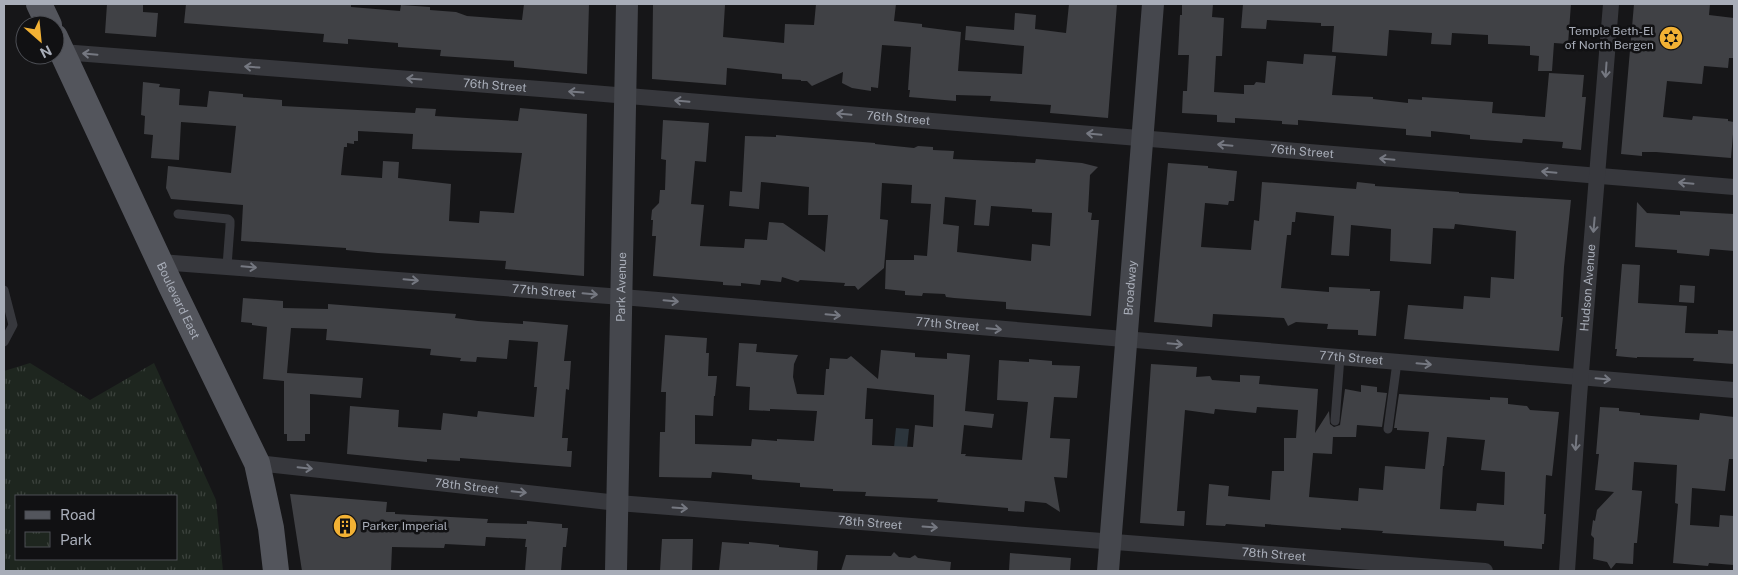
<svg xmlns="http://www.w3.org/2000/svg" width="1738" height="575" font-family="'Public Sans',sans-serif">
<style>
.park{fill:url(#park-tufts);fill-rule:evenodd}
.water{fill:#2c353c}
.building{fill:#404145;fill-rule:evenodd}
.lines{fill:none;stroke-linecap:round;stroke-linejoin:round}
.lane{stroke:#37383d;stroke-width:9}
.street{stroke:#37383d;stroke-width:16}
.secondary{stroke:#45474d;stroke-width:22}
.primary{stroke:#53555c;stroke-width:26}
.oneway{stroke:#757881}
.labels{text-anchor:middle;stroke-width:5;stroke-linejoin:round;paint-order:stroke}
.poi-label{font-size:12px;fill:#a8adb8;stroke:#111113;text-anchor:end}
.street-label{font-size:12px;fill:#a8adb8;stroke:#111113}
</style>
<defs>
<pattern id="park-tufts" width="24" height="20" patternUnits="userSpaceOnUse" patternTransform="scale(1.25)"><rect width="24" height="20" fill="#1e261f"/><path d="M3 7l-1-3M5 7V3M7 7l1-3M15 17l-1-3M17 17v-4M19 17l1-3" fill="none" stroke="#3c433d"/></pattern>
</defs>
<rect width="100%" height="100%" fill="#161618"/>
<path class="park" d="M30,363L90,400L154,363L216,500L223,571H4V371ZM16,496H176V559H16Z"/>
<path class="water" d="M896,428L909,429L906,458L893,457Z"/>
<g class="building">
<path d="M107,4H143V12L158,13L156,37L105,33Z"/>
<path d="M186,4H351V7L400,11L401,5L430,7V10L456,12L467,16L522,20L524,4H589L587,74L514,67V61L440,56L441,50L398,47V43L348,39V44L323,42L324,34L184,23Z"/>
<path d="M653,4L725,5L723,37L784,43L785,24L814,25L816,4H896L894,21L922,24V27L961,32L958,71L1022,74L1024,46L965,40L966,26L1014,30L1015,13L1036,15L1035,29L1066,33L1069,4H1117L1108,118L1050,113L1051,105L990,101L991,96L956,95V101L909,97L910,90H908L911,47L882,45L878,88L871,87V91L852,88L842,83L843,72L812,86L807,81H801V80L782,79V74L727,68L726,85L652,79Z"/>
<path d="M1182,4H1213L1212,17L1224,18L1222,56H1216L1214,92L1244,94V85H1254L1256,82L1265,83L1267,61L1303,64L1304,54L1336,56L1332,95L1373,97V99L1408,103V99L1422,100V97L1493,102L1492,113L1545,117L1549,73L1584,75L1582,97H1586L1581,150L1562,148L1563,142L1523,139L1522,143L1470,139V135L1431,131V137L1406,135V129L1298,120V125L1282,124V121L1235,118V123L1217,122V115L1182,113L1183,91H1187L1189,55H1178L1180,15H1182Z"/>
<path d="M1243,4H1571L1568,44L1554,43L1552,71H1538L1539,56L1530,55V46L1488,44V35L1452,33L1451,45L1431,44L1432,33L1389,30L1387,56L1332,52L1334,26H1321V23L1267,20L1266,29L1241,28Z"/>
<path d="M1634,4H1710L1709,15L1734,18V58H1729L1728,68L1704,66L1702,84L1667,81L1663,117L1692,120L1693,116L1728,119V121L1734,122L1731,158L1656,152H1642V156L1621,154Z"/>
<path d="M143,82L160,84L159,87L180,89L179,105L207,107L209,91L243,94V97L282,100V106L415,113L416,108L436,109L435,116L467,118L518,121L520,108L587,114L584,276L505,269L506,261L378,253L346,250V248L241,241L243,205L171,199L166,188L168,166L231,173L236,126L181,122L179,160L151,158L153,135L144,134L145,116L141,115ZM358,131L413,134L412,149L522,153L514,213L480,211L479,223L449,221L451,184L398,178L399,162L383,161L382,178L341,175L344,147H347V143L354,144V141H358Z"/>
<path d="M663,120L709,123L706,162L695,161L691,204L704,205L700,246L744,248L745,239L767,240L769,222L783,223L825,252L828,215H808L809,187L761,182L759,209L729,206L730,191L742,192L745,136L776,137V135L875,143V144L914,148L918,146L933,147V150L954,151L953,159L1035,163L1036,159L1082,163L1098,167L1090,175L1088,212L1092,213L1091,220H1099L1091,316L1006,309V302L954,298L946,297L945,294L923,293L922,296L905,295V291L885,289L886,260H914V255L927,256L931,204L911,203L912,185L882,183L880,219L888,220L884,268L858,290L855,286H844L845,283L800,280L798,282L782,277L781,282L761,280L760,285L741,283V286L723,285V282L653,276L656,236H652L653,220H651L652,210L659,203L660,190H665L666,160L661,159ZM945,197L976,200L974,225L989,226L991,206L1032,209V212L1052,213L1050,246L1032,244L1031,261L957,252L959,226L943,224Z"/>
<path d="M1168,163L1208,166V168L1237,171L1234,201H1229L1228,205L1205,203L1201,247L1251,250L1254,220L1259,221L1262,182L1356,189L1357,182L1375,184V186L1459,192V193L1571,200L1564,267L1561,317H1563L1559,351L1404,339L1408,305H1409L1463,309L1464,296L1490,298L1491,277L1514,279L1516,231L1455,224L1454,229L1433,228L1431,264L1390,261L1391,229L1351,225L1349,256L1331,255L1334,216L1296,212L1295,222H1292L1291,235H1287L1281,288L1329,292V287L1370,289V291H1380L1376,336L1358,335V330L1327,329L1328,324L1296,322L1288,326L1284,318L1213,314L1212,327L1154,322Z"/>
<path d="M1637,202L1647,213L1680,215V211L1734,214V251L1710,249L1709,256L1677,253V250L1635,247Z"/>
<path d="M1622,264L1640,265L1638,303L1687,306L1685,333L1718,334V330L1734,331V364L1693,361L1694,358L1637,357V358L1616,356L1617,349H1615Z"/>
<path d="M1680,285L1695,286L1694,303L1679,302Z"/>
<path d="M243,298L283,301V308L328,309V304L456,314L455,318L478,321L523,324V321L568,325L564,361H571L569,390L566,389L562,438H568L567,451H572L571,467L460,458V461L427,459V462L347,454L350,406L399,410L398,427L441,430L443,413L477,417L478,411L534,417L537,387H534L538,342L509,340L507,359L477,357L476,362L460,361L461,358L430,355L431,349L326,340L327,329L291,328L287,373L363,378L361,398L310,394V434H305V441H287V434H284V381L263,379L267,327L252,325V323L241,322Z"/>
<path d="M665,335L707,338L706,353H709L708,376H717L715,396H714L713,416L695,415V444L751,446L752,439L777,441V439L814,441L817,411L770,409V411L749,410L750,387L736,386L739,343L757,344L756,352L798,355L794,364L793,377L797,394L824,395L826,369H829L830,358L847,359L851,356L878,379L881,350L915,353V357L947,359V353L970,355L965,411L994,414L992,428L964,425L961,454H966L965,456L1022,460L1028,402L997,400L999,360L1029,362V359L1052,361V365L1080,366L1077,398L1054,397L1050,438L1070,439L1067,478L1054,477L1060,512L1046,503L1025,501L1024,512L1008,511V508L937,502L938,499L865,496L866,492L833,491V489L800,487V483L758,480L752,479V475L712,472L711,478L659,477L660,432H665L666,392H661ZM867,388L934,395L933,427L915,425L913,447L872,445L873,419H865Z"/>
<path d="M1151,364L1197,367L1196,377L1210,376L1212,380L1240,382V375L1260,376L1259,384L1318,389L1315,433L1329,411L1330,424L1334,427L1340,425L1345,389L1361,392V385L1377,387V392L1387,393L1382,427L1357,425L1356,437H1333L1332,454L1313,453L1309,497L1358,501L1359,488L1383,490L1385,466L1425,469L1429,432L1397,430V428H1394L1399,394L1490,400V397L1508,398V404L1527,406L1530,410L1559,412L1552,476L1546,475L1544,514H1546L1544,544H1542V549L1504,546V541L1382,533L1383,531L1341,528V530L1265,524V527L1226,524L1225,526L1206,525L1209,484L1229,486L1228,496L1270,500L1272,471H1284V438H1296L1298,410L1257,407L1256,413L1215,409L1214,414L1185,410L1177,511H1185L1184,526L1140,523ZM1447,437L1485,440L1481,470L1505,472L1504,505L1477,503L1476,511L1440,509L1443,466H1444Z"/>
<path d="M1600,407L1619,408V411L1640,413V415L1699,420L1700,413L1734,417V459H1729L1725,491L1692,488L1690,525L1719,527L1720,515L1734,516V565L1709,563L1708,566L1673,563L1678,504L1675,503L1677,465L1634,462L1632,490L1642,491L1637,543H1634L1633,564L1616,563L1611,569L1607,562L1593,559L1594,538L1591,535L1593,520L1595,521L1597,510L1614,492L1595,490L1599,454H1596Z"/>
<path d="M290,494L387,502L386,512H395V514L488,519L487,523L527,524V521L562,524V528H568L566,547H563L561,571H525L527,547H525L526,539L486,537L485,546L445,544L444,548L392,547L391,571H302Z"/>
<path d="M662,539H693L692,571H660Z"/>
<path d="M722,542L749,544V542L779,545V547L818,551L817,571H719Z"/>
<path d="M894,552L899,557L910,558L915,555L918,558L951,562L950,571H841L846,555L891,556Z"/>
<path d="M1010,553L1071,558L1070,571H1009Z"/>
</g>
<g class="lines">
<g class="lane">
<path d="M178,214L228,219L230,221V226L227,266"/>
<path d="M4,290L13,325L4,342"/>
<path d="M1335,421L1340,357"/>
<path d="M1388,429L1397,362"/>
</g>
<g class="street">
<path id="s1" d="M62,52L592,93L1734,187"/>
<path id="s2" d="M160,262L622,297L1734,390"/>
<path id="s3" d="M257,463L618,503L1485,571"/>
<path id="s4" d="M1567,571L1579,397L1611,4"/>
</g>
<g class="secondary">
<path id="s5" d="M616,571L627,4"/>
<path id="s6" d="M1108,571L1153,4"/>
</g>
<g class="primary">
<path d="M39,4L49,25"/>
<path id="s7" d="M55,37L171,286L257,463L271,528L276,571"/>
</g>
</g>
<defs><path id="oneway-shaft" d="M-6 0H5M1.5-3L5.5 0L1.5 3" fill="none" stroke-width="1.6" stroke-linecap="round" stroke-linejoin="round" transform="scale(1.25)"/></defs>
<g class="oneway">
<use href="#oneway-shaft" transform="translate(90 54) rotate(-175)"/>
<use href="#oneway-shaft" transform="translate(252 67) rotate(-176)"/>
<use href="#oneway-shaft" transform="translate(1606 70) rotate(94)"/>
<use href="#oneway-shaft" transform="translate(414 79) rotate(-176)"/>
<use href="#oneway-shaft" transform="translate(576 92) rotate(-176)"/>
<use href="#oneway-shaft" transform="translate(682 101) rotate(-175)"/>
<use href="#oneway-shaft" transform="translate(844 114) rotate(-175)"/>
<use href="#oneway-shaft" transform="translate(1094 134) rotate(-175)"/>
<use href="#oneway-shaft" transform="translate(1225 145) rotate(-175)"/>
<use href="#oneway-shaft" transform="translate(1387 159) rotate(-175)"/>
<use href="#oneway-shaft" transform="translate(1549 172) rotate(-175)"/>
<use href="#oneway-shaft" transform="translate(1686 183) rotate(-175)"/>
<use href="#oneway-shaft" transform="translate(1594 225) rotate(95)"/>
<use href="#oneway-shaft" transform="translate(249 267) rotate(5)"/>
<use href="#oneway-shaft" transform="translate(411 280) rotate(5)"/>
<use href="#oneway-shaft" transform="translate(590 294) rotate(5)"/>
<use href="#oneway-shaft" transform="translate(671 301) rotate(5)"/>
<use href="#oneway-shaft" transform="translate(833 315) rotate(5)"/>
<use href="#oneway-shaft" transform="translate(994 329) rotate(5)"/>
<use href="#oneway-shaft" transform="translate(1175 344) rotate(5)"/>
<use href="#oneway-shaft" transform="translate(1424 364) rotate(5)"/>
<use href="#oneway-shaft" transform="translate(1603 379) rotate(5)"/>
<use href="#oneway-shaft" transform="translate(1576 443) rotate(94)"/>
<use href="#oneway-shaft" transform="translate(305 468) rotate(6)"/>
<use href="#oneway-shaft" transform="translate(519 492) rotate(6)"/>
<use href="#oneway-shaft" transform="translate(680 508) rotate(4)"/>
<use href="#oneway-shaft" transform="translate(930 527) rotate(4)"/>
</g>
<defs>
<g id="synagogue-disc" transform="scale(1.25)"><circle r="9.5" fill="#f2b134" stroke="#111113"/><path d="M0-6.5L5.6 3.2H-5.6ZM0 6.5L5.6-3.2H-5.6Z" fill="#111"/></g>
<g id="building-disc" transform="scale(1.25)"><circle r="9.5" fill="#f2b134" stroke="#111113"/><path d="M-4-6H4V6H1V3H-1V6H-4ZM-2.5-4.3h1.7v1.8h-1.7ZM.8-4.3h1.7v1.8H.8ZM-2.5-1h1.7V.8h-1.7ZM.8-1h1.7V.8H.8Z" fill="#111"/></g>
</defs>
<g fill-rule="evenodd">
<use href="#synagogue-disc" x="1671" y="38"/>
<use href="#building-disc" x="345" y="526"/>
</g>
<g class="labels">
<g class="poi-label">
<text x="1654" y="35">Temple Beth-El<tspan x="1654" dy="14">of North Bergen</tspan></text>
<text x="362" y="530" text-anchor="start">Parker Imperial</text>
</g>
<g class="street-label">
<text dy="4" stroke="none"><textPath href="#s1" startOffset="434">76th Street</textPath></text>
<text dy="4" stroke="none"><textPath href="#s1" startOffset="839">76th Street</textPath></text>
<text dy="4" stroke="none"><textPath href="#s1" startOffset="1244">76th Street</textPath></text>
<text dy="4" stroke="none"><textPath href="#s6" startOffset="284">Broadway</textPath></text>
<text dy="4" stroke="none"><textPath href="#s4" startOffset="284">Hudson Avenue</textPath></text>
<text dy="4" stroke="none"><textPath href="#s5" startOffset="284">Park Avenue</textPath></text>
<text dy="4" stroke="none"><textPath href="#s2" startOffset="385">77th Street</textPath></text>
<text dy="4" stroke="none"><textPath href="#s7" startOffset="291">Boulevard East</textPath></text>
<text dy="4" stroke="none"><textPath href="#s2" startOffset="790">77th Street</textPath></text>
<text dy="4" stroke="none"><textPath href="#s2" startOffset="1195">77th Street</textPath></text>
<text dy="4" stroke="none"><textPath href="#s3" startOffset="211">78th Street</textPath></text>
<text dy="4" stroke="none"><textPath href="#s3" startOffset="616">78th Street</textPath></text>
<text dy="4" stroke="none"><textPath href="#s3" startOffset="1021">78th Street</textPath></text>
</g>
</g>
<rect width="1738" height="575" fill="none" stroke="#a8adb8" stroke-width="10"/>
<rect x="15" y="495" width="162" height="65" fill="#111113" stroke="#4d4f55"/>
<rect x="25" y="511" width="25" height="8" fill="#53555c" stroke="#4d4f55"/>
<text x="60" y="520" font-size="15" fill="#a8adb8">Road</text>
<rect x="25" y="532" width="25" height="15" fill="url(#park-tufts)" stroke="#4d4f55"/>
<text x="60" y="545" font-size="15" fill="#a8adb8">Park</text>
<g transform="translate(40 40) rotate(153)"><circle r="24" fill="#111113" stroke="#4d4f55"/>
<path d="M0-4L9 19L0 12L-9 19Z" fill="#f2b134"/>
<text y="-8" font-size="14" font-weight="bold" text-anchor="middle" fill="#a8adb8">N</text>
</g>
</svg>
